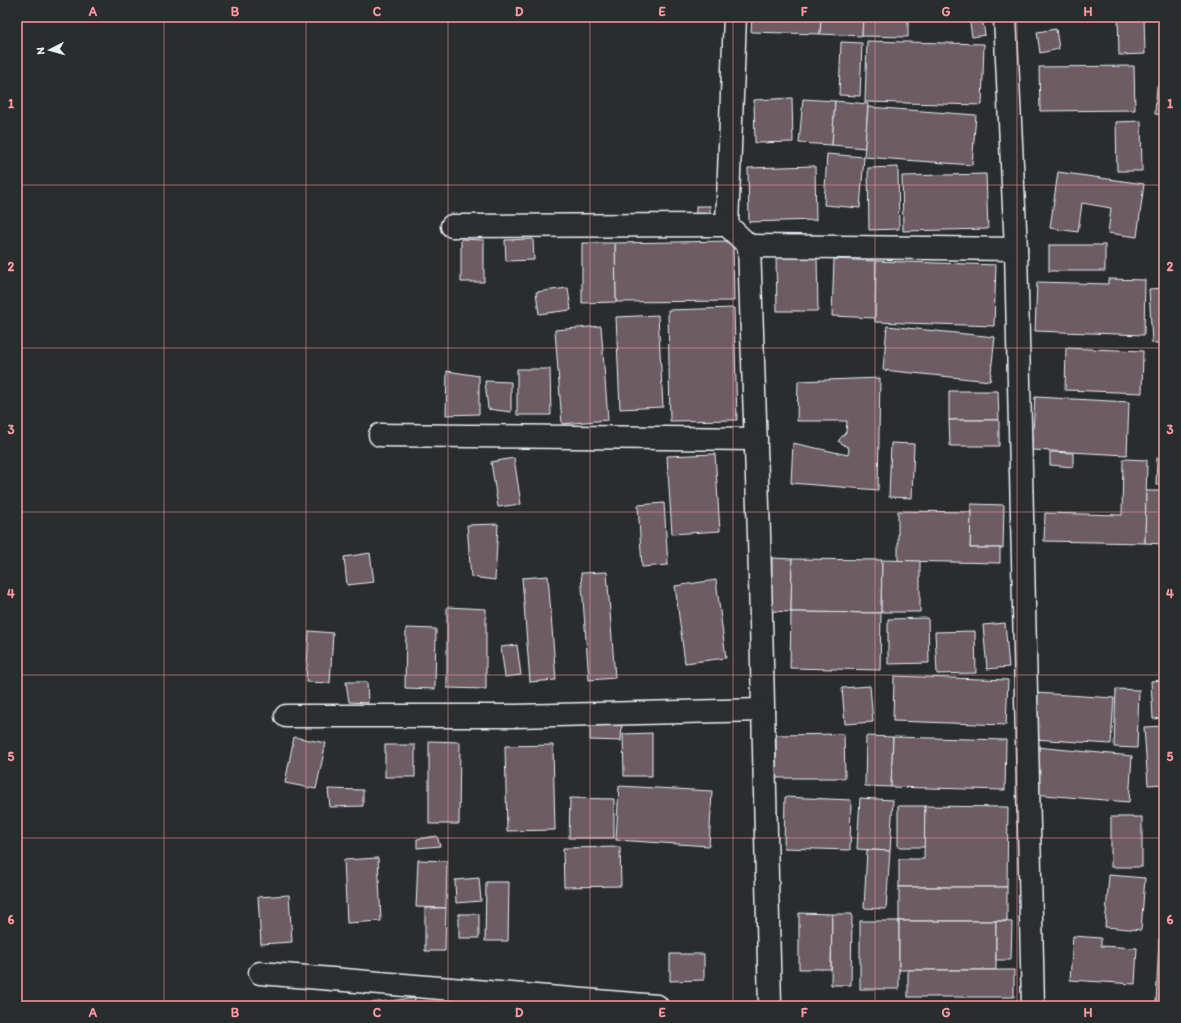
<svg xmlns="http://www.w3.org/2000/svg" width="1181" height="1023" font-family="Itim,sans-serif">
<style>
.building{fill:#6e5c64;stroke:#e8f1f8}
.lines{fill:none;stroke-linecap:round;stroke-linejoin:round}
.minor-casing{stroke:#e8f1f8;stroke-width:25}
.minor{stroke:#2a2d2e;stroke-width:22}
.grid{fill:none;stroke:#ff9aa2;stroke-width:1;stroke-opacity:0.55}
.neatline{fill:none;stroke:#ff9aa2;stroke-width:1.5}
.grid-label{font-size:13px;text-anchor:middle;font-weight:bold;fill:#ff9aa2}
</style>
<rect width="100%" height="100%" fill="#2a2d2e"/>
<filter id="ink" filterUnits="userSpaceOnUse"><feTurbulence type="fractalNoise" baseFrequency=".025" numOctaves="2"/><feDisplacementMap in="SourceGraphic" scale="8" xChannelSelector="R" yChannelSelector="G"/><feConvolveMatrix kernelMatrix="1 2 1 2 8 2 1 2 1" color-interpolation-filters="sRGB"/></filter>
<g filter="url(#ink)">
<g class="building">
<path d="M752,17H821L820,34L751,32Z"/>
<path d="M821,17H863L862,36L820,34Z"/>
<path d="M863,17H908V37L862,36Z"/>
<path d="M908,17H962V20Z"/>
<path d="M969,17H982L985,35L972,37Z"/>
<path d="M1118,17H1144L1145,54L1119,55Z"/>
<path d="M1056,29L1059,49L1040,53L1037,32Z"/>
<path d="M867,41L984,44L982,105L865,102Z"/>
<path d="M841,42L862,43L860,96L839,95Z"/>
<path d="M1134,66L1135,110L1040,111L1039,67Z"/>
<path d="M1157,86H1164V115L1155,114Z"/>
<path d="M792,98L793,142L755,143L754,100Z"/>
<path d="M803,99L835,101L832,145L799,143Z"/>
<path d="M835,101L868,104L865,148L832,145Z"/>
<path d="M868,107L976,115L972,165L864,157Z"/>
<path d="M1141,121L1142,171H1117L1116,122Z"/>
<path d="M827,154L864,157L860,208L824,205Z"/>
<path d="M815,166L816,220L749,222L748,168Z"/>
<path d="M898,167L899,229L869,230L868,168Z"/>
<path d="M1058,172L1144,184L1137,237L1108,233L1111,208L1082,203L1078,232L1050,228Z"/>
<path d="M986,174L988,229L903,231L902,176Z"/>
<rect x="696" y="206" width="14" height="10"/>
<path d="M461,239L484,240V282H461Z"/>
<path d="M533,239L534,260L506,261L505,240Z"/>
<path d="M733,241L734,301L616,302L615,243Z"/>
<path d="M582,243H615L616,302L582,303Z"/>
<rect x="1049" y="245" width="56" height="26"/>
<path d="M776,256H817L818,311H777Z"/>
<path d="M834,259L876,261L875,318L832,316Z"/>
<path d="M876,261L996,265L994,326L875,322Z"/>
<path d="M1108,279L1145,280L1144,335L1035,331L1037,282L1108,284Z"/>
<path d="M568,288L571,310L539,314L536,292Z"/>
<path d="M1164,288V343H1152L1149,289Z"/>
<path d="M734,308L737,420L670,421L668,310Z"/>
<path d="M658,315L663,407L620,409L616,317Z"/>
<path d="M601,326L608,420L562,424L555,330Z"/>
<path d="M887,326L995,337L990,381L883,370Z"/>
<path d="M1066,348L1143,351L1142,393L1065,390Z"/>
<path d="M517,369H550L551,415H517Z"/>
<path d="M447,371L479,376V414L446,415Z"/>
<path d="M880,378L878,490L791,483L793,443L848,455L849,448L838,441L846,432L847,421H797L798,381Z"/>
<path d="M485,381L511,382V412L488,409Z"/>
<path d="M949,391H998L999,420H949Z"/>
<path d="M1035,397L1129,402L1127,455L1032,450Z"/>
<path d="M949,420H999V446H950Z"/>
<path d="M891,443L914,444L912,498L889,497Z"/>
<path d="M1050,452L1073,453V467L1050,465Z"/>
<path d="M715,454L720,531L672,534L667,456Z"/>
<path d="M514,458L521,504L498,507L491,462Z"/>
<path d="M1157,458H1164V485H1156Z"/>
<path d="M1123,459L1147,460L1145,543L1044,541L1045,513L1122,515Z"/>
<path d="M1146,491H1164V544L1145,543Z"/>
<path d="M664,503L668,565L642,567L638,505Z"/>
<path d="M971,504L1004,505L1003,548H970Z"/>
<path d="M898,511L971,512L970,548H1000V563L898,561Z"/>
<path d="M498,524L495,580L471,577L467,525Z"/>
<path d="M370,553L374,582L347,585L344,557Z"/>
<path d="M772,558L792,559L791,612L771,611Z"/>
<path d="M792,559L882,560L881,613L791,612Z"/>
<path d="M882,560L920,561V612H881Z"/>
<path d="M607,572L615,678L589,680L581,573Z"/>
<path d="M548,576L556,680L530,682L522,578Z"/>
<path d="M716,580L726,658L685,663L675,586Z"/>
<path d="M447,607L486,609V689L447,688Z"/>
<path d="M791,612L881,613L880,670L790,668Z"/>
<path d="M928,618L929,663L888,664V619Z"/>
<path d="M1005,623L1009,667L987,669L983,625Z"/>
<path d="M406,628L436,629L435,689L405,688Z"/>
<path d="M309,631L333,633L330,683L306,682Z"/>
<path d="M975,631L976,673L937,674L935,632Z"/>
<path d="M517,645L521,675L505,677L501,647Z"/>
<path d="M894,676L1008,680L1006,725L893,721Z"/>
<path d="M1164,680V718L1153,719L1151,681Z"/>
<path d="M346,682H367L368,703L349,702Z"/>
<path d="M870,686L873,722L845,724L842,688Z"/>
<path d="M1116,689L1139,690L1137,748L1114,747Z"/>
<path d="M1036,693L1114,698L1111,744L1033,739Z"/>
<path d="M590,719L622,720L621,741L590,740Z"/>
<path d="M1164,726V784L1148,785L1144,727Z"/>
<path d="M652,733V776H624L623,734Z"/>
<path d="M844,734L845,778H776V735Z"/>
<path d="M866,736L893,737L891,787L865,786Z"/>
<path d="M294,737L326,743L316,789L285,783Z"/>
<path d="M893,737L1006,740L1005,790L891,787Z"/>
<path d="M429,741L460,742L459,824H429Z"/>
<rect x="385" y="745" width="30" height="32"/>
<path d="M553,745L555,830L507,831L505,746Z"/>
<path d="M1036,747L1132,756L1129,802L1032,794Z"/>
<path d="M619,786L712,791L709,846L616,840Z"/>
<path d="M328,789L363,790V806L330,807Z"/>
<path d="M785,797L851,800L850,850L784,848Z"/>
<path d="M570,798L614,799V838H569Z"/>
<path d="M860,798L893,800L890,851L857,849Z"/>
<rect x="898" y="806" width="27" height="41"/>
<path d="M925,806L1008,807L1007,887H899V859H924Z"/>
<rect x="1111" y="817" width="31" height="50"/>
<path d="M437,836L440,846L417,848V839Z"/>
<path d="M620,847L621,886L564,887L563,848Z"/>
<path d="M867,850L890,851L886,909L864,908Z"/>
<path d="M378,858L381,921L347,923L344,860Z"/>
<path d="M418,860L447,861L446,908L416,907Z"/>
<path d="M1109,875L1145,878L1141,930L1105,927Z"/>
<path d="M479,878L481,901L456,903L455,880Z"/>
<path d="M486,882H509L508,941H485Z"/>
<rect x="899" y="887" width="108" height="34"/>
<path d="M289,895L292,942L261,944L258,897Z"/>
<path d="M425,908H446L445,951H425Z"/>
<path d="M799,913L832,914L831,969H799Z"/>
<rect x="459" y="914" width="20" height="24"/>
<path d="M832,914H852L851,985H831Z"/>
<rect x="860" y="921" width="39" height="68"/>
<rect x="899" y="921" width="97" height="49"/>
<path d="M996,921L1012,922L1011,960H996Z"/>
<path d="M1073,936L1101,938V946L1137,948L1135,984L1070,980Z"/>
<path d="M1159,938L1164,939V1006L1156,1005Z"/>
<path d="M670,954H704V980L670,981Z"/>
<rect x="908" y="970" width="106" height="27"/>
<path d="M415,998L414,1006L352,1005Z"/>
</g>
<g class="lines">
<g class="minor-casing">
<g id="minor">
<path d="M735,17L727,225L749,246L759,535L770,1006"/>
<path d="M1005,17L1016,249L1033,1006"/>
<path d="M452,226L727,225"/>
<path d="M749,246L1016,249"/>
<path d="M380,435L756,439"/>
<path d="M286,716H515L763,710"/>
<path d="M260,973L657,1006"/>
</g>
</g>
<use href="#minor" class="minor"/>
</g>
</g>
<path class="grid" d="M164,17V1006M306,17V1006M448,17V1006M590,17V1006M733,17V1006M875,17V1006M1017,17V1006M17,185H1164M17,348H1164M17,512H1164M17,675H1164M17,838H1164"/>
<rect width="1181" height="1023" fill="none" stroke="#2a2d2e" stroke-width="44"/>
<g transform="translate(50 50) rotate(264)" stroke="#2a2d2e" stroke-width="3" paint-order="stroke">
<path d="M0-3L7 15L0 10L-7 15Z" fill="#e8f1f8"/>
<text y="-6" font-size="11" font-weight="bold" text-anchor="middle" fill="#e8f1f8">N</text>
</g>
<rect x="22" y="22" width="1137" height="979" class="neatline"/>
<g class="grid-label">
<text x="93" y="16">A</text>
<text x="235" y="16">B</text>
<text x="377" y="16">C</text>
<text x="519" y="16">D</text>
<text x="662" y="16">E</text>
<text x="804" y="16">F</text>
<text x="946" y="16">G</text>
<text x="1088" y="16">H</text>
<text x="11" y="108">1</text>
<text x="1170" y="108">1</text>
<text x="11" y="271">2</text>
<text x="1170" y="271">2</text>
<text x="11" y="434">3</text>
<text x="1170" y="434">3</text>
<text x="11" y="598">4</text>
<text x="1170" y="598">4</text>
<text x="11" y="761">5</text>
<text x="1170" y="761">5</text>
<text x="11" y="924">6</text>
<text x="1170" y="924">6</text>
<text x="93" y="1017">A</text>
<text x="235" y="1017">B</text>
<text x="377" y="1017">C</text>
<text x="519" y="1017">D</text>
<text x="662" y="1017">E</text>
<text x="804" y="1017">F</text>
<text x="946" y="1017">G</text>
<text x="1088" y="1017">H</text>
</g>
</svg>
